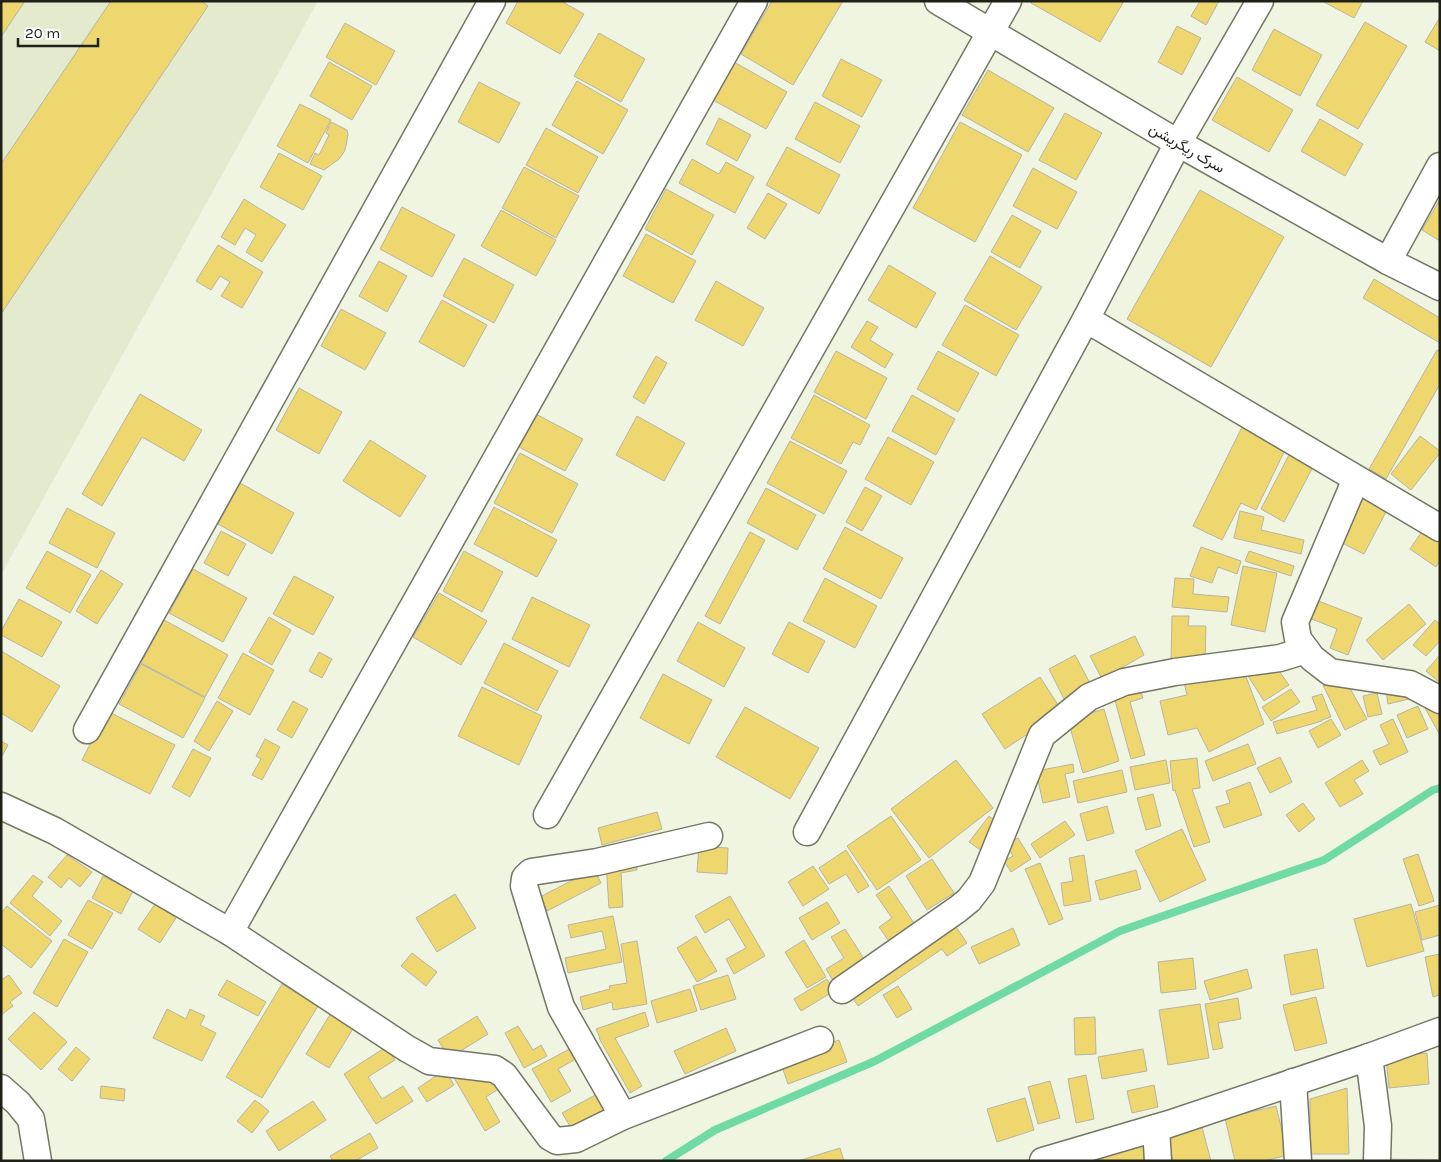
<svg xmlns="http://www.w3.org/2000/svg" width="1441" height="1162" font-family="Karla,Vazirmatn,sans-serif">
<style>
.built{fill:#e3eace}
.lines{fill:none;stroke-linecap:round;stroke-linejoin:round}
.stream{stroke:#6fdaa5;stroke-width:8}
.building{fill:#efd770;stroke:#b8b4a1}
.street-casing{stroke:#737765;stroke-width:29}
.street{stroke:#fff;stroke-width:26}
.labels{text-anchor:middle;stroke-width:4;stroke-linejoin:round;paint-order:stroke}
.street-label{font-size:15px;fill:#1f2119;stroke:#fff}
</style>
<rect width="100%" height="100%" fill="#f0f5e1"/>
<path class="built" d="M1,1H318L1,575Z"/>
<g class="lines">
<path class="stream" d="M666,1161L715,1130L875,1061L1120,931L1324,860L1433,790L1440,788"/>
</g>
<g class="building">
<path d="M1,1H25L1,37Z"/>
<path d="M111,1H201L208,6L1,314V164Z"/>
<path d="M518,1H561L584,14L560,54L506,23Z"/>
<path d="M772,1H843L793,85L741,54Z"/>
<path d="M1032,1H1124L1100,42L1031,3Z"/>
<path d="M1200,1H1219L1206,25L1191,16Z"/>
<path d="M1322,1H1363L1354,18Z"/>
<path d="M1440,17V51L1425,42Z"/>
<path d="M1365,22L1407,46L1358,129L1316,105Z"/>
<path d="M345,23L395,51L376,85L326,57Z"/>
<path d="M1177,26L1201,38L1182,75L1158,62Z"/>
<path d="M1274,29L1322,55L1300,96L1252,70Z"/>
<path d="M599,33L645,59L621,102L574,76Z"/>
<path d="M841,59L882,80L862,117L822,96Z"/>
<path d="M329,62L372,86L352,120L310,96Z"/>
<path d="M734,62L787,92L766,129L713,100Z"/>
<path d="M988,70L1054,108L1028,152L962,115Z"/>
<path d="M1237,77L1293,110L1269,152L1212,120Z"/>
<path d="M577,81L628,110L603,154L552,125Z"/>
<path d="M479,82L520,103L499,143L458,122Z"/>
<path d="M815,102L860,126L840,163L795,139Z"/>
<path d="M300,104L331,120L308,163L277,146Z"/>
<path d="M1065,113L1102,133L1076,180L1039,160Z"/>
<path d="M719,118L751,135L737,161L706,144Z"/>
<path d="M1320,119L1363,144L1345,176L1301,151Z"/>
<path d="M331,122L347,130L348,134L346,146L344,152L339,159L324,170L310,164L315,153L319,155L329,135L326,133Z"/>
<path d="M960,122L1022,155L975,242L913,208Z"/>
<path d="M546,128L598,157L578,193L526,165Z"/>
<path d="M787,147L840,175L819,214L766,185Z"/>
<path d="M279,153L322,176L303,210L260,187Z"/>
<path d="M692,159L719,174L726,162L754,177L735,213L679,183Z"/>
<path d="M524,167L579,196L556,238L502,208Z"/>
<path d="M1033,168L1077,192L1057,229L1013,206Z"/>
<path d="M666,189L714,215L692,255L645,229Z"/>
<path d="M1200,190L1284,237L1211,367L1127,319Z"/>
<path d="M768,193L787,204L765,239L747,228Z"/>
<path d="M244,199L286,225L262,262L246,252L256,235L245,228L235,245L221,237Z"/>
<path d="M1439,201H1440V241L1422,230Z"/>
<path d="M402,207L455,235L432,277L380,249Z"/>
<path d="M501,210L556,240L536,276L481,246Z"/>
<path d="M1012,215L1041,231L1020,268L991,252Z"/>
<path d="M646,234L696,261L673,303L623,276Z"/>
<path d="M218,245L263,272L242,308L221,296L230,282L220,276L211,290L196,281Z"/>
<path d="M990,256L1042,287L1016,330L964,300Z"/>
<path d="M464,258L514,285L494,323L443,296Z"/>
<path d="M379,261L407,276L387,312L359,296Z"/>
<path d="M889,265L936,293L916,328L868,300Z"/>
<path d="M1374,279L1440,318V343L1363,298Z"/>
<path d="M716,281L764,308L743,346L695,320Z"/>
<path d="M442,300L487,325L464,367L419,342Z"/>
<path d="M965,305L1019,335L996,376L942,345Z"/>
<path d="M341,309L386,333L365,370L321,346Z"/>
<path d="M867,321L878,327L870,340L893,354L885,368L851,347Z"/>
<path d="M1437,350L1440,351V384L1386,479L1369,469Z"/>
<path d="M836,351L887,378L866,419L814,392Z"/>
<path d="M938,351L979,373L958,412L917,389Z"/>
<path d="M656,356L667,363L644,404L633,397Z"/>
<path d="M299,388L342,412L319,454L276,430Z"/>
<path d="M140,394L202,430L184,461L142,437L102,506L82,494Z"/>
<path d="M814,395L870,425L860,445L853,442L841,464L791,438Z"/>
<path d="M912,395L955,419L936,455L892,431Z"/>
<path d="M534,413L583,439L565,471L517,446Z"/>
<path d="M637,416L685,443L664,481L616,455Z"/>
<path d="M1243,425L1287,446L1256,510L1241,503L1222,540L1193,526Z"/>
<path d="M1420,436L1440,451V453L1411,490L1391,474Z"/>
<path d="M888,437L934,462L911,505L865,479Z"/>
<path d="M370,440L426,476L400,517L343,481Z"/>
<path d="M790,441L847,471L824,514L767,483Z"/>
<path d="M520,453L578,484L552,533L494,503Z"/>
<path d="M1290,453L1314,465L1284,522L1261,509Z"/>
<path d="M240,483L294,513L272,554L218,524Z"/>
<path d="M865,487L882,496L862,531L846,522Z"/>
<path d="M766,488L816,515L797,550L747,523Z"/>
<path d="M1357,494L1387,510L1364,554L1334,539Z"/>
<path d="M494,507L557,540L537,577L474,544Z"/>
<path d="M67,508L115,533L97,568L49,543Z"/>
<path d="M1240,511L1264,517L1261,530L1304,540L1301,554L1234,538Z"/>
<path d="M845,527L903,558L881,599L823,569Z"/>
<path d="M1425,527L1440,537V560L1436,567L1410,549Z"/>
<path d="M221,531L246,544L228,576L204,563Z"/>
<path d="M750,532L765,540L720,624L705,616Z"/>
<path d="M1201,547L1241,561L1237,574L1218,567L1212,583L1190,576Z"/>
<path d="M47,551L91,575L70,613L26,588Z"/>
<path d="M464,551L503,572L482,612L443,591Z"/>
<path d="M1249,551L1294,566L1291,576L1245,561Z"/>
<path d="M1243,566L1277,573L1265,632L1231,625Z"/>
<path d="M193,569L247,598L223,642L169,613Z"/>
<path d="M101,570L123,584L97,624L76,611Z"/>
<path d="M294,576L334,597L313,635L273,614Z"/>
<path d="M825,578L877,606L855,648L803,621Z"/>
<path d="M1175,578L1194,579L1193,594L1229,597L1227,612L1172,607Z"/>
<path d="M439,593L487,621L461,665L413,637Z"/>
<path d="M532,597L590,625L569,667L512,639Z"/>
<path d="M19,599L62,622L42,657L1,635V631Z"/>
<path d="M1316,600L1362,618L1348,655L1330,648L1337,629L1309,618Z"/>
<path d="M1409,604L1426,624L1383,660L1366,640Z"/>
<path d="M1172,616H1189L1188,626H1206L1205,661L1171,660Z"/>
<path d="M269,617L291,630L272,665L249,652Z"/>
<path d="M164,620L228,655L205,697L141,663Z"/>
<path d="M1435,620L1440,624V641L1426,656L1413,645Z"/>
<path d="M698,622L745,648L724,687L677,661Z"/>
<path d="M789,622L825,641L808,673L772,654Z"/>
<path d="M1135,636L1144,655L1102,679L1090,656Z"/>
<path d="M504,643L558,671L537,711L484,683Z"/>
<path d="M1,651L60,686L32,732L1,713Z"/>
<path d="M319,652L332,659L322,678L309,671Z"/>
<path d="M243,653L274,670L250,715L218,698Z"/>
<path d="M1075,655L1091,685L1064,699L1049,669Z"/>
<path d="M1440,655V681L1439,682L1426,671Z"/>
<path d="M1272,661L1289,685L1264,701L1248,676Z"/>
<path d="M141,664L205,698L183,738L119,704Z"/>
<path d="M1243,669L1264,724L1209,752L1197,728L1168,735L1160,701L1187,695L1184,682Z"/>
<path d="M663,674L712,700L689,744L640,718Z"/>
<path d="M1040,677L1062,711L1005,749L982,714Z"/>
<path d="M1346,681L1367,719L1345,730L1323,685Z"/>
<path d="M1385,684L1411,689L1409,699L1388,704Z"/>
<path d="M1139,686L1143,698L1130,702L1145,755L1131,759L1113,693Z"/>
<path d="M482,687L542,716L519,765L458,736Z"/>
<path d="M1291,689L1300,702L1271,721L1262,707Z"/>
<path d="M1377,693L1382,714L1368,717L1363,696Z"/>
<path d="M1322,694L1331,717L1322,720V721L1277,734L1273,722L1317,710L1312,697Z"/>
<path d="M217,701L233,711L209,751L194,741Z"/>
<path d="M293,701L308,709L292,738L277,730Z"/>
<path d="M1439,701L1440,702V735L1425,708Z"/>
<path d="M1418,706L1428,729L1407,738L1397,715Z"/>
<path d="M745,707L819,748L790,799L716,757Z"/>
<path d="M1104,709L1119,761L1083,773L1068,720Z"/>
<path d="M107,711L175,745L150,794L82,760Z"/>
<path d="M1331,719L1341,735L1318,748L1309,731Z"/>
<path d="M1393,719L1408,752L1380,765L1373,751L1389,744L1380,725Z"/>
<path d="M265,739L280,747L262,780L252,775L261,759L256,756Z"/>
<path d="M1,741L8,745L1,758Z"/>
<path d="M1248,744L1256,764L1213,781L1205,761Z"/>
<path d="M193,749L211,758L190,797L172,787Z"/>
<path d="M1280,757L1292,782L1270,793L1257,768Z"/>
<path d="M1197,758L1200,788L1192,789L1210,842L1194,847L1175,790L1173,791L1170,761Z"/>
<path d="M956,760L993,808L929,858L891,809Z"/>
<path d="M1166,760L1170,783L1135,790L1130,767Z"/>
<path d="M1362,760L1369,771L1354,780L1363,794L1340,807L1325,783Z"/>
<path d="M1073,764L1074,772L1065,774L1070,797L1043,803L1036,771Z"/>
<path d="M1122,770L1127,792L1078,803L1073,781Z"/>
<path d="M1250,782L1262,815L1224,828L1216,807L1230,803L1226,791Z"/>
<path d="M1153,794L1161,826L1146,830L1137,798Z"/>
<path d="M1303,803L1315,819L1299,832L1286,815Z"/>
<path d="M1107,806L1114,833L1087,841L1080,814Z"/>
<path d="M657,812L662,829L602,845L598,828Z"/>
<path d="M891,816L921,860L877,890L847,846Z"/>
<path d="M989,816L1002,826L983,852L969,842Z"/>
<path d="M1065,821L1075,835L1040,858L1031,844Z"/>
<path d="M1182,829L1206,880L1160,902L1135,851Z"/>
<path d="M1018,838L1031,859L1011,872L1004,861L1013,856L1006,845Z"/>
<path d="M699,846L728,848L727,874L697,872Z"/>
<path d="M846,850L869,886L858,893L846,874L829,884L819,868Z"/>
<path d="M1418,854L1434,901L1419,906L1403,859Z"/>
<path d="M67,855L92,872L80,887L69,878L61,888L48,877Z"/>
<path d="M1084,855L1091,901L1064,906L1061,883L1073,881L1069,858Z"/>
<path d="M635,857L637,870L621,873L623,907L609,908L606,863Z"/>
<path d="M932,859L954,893L927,910L906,876Z"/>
<path d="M1040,863L1063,919L1049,925L1025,869Z"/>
<path d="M813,866L829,889L803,906L788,882Z"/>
<path d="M594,869L601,883L547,911L540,897Z"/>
<path d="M1136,870L1141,889L1100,900L1095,881Z"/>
<path d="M33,875L43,882L32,896L62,921L50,936L10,903Z"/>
<path d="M103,876L133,891L121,914L92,898Z"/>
<path d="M889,886L916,926L891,944L879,927L892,918L876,895Z"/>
<path d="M455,894L476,928L437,952L416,918Z"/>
<path d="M730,896L765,956L734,974L726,959L746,948L729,919L705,933L695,916Z"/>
<path d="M88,900L113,913L92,949L68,935Z"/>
<path d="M827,902L840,923L812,940L799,918Z"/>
<path d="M155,904L176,918L160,943L138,929Z"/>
<path d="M1411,904L1424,951L1367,967L1354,919Z"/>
<path d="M1440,905V935L1422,940L1415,912Z"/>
<path d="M7,906L52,941L31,968L1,944V913Z"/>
<path d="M613,916L622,962L568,973L565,958L606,949L602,931L571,938L568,925Z"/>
<path d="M952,921L967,943L947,956L942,949L858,1006L848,991Z"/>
<path d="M1013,928L1020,945L979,964L971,947Z"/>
<path d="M845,929L866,962L834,982L826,969L844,958L831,937Z"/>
<path d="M696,936L717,971L697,982L677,948Z"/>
<path d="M64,939L88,952L57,1007L33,993Z"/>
<path d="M804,940L826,977L807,988L785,952Z"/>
<path d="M637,941L647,1004L613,1010L612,1002L583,1010L580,997L610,989L609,986L627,983L621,944Z"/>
<path d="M1317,949L1324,988L1291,995L1284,955Z"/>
<path d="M412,953L437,972L426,986L401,966Z"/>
<path d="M1440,954V995L1433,997L1425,957Z"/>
<path d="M1193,958L1196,989L1161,993L1158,962Z"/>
<path d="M1247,969L1252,988L1210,1000L1204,981Z"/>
<path d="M9,975L22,993L10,1002L13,1006L1,1015V980Z"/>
<path d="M728,975L736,999L701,1010L693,986Z"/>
<path d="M827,979L834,991L801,1011L794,999Z"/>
<path d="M227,980L266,1002L258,1016L218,995Z"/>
<path d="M282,984L318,1006L262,1098L226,1077Z"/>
<path d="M898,986L912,1009L897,1018L883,995Z"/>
<path d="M690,989L697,1011L657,1023L651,1001Z"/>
<path d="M1316,997L1327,1043L1295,1051L1283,1005Z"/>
<path d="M1238,998L1241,1019L1218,1023L1223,1048L1213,1050L1205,1004Z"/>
<path d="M1200,1004L1209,1058L1168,1065L1159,1010Z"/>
<path d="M167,1009L186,1019L190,1009L205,1016L200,1025L216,1033L202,1061L153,1038Z"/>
<path d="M34,1012L67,1042L41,1070L8,1039Z"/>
<path d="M645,1012L649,1026L615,1038L642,1086L630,1093L599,1038H600L596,1029Z"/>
<path d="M331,1013L354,1027L329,1068L306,1054Z"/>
<path d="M477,1016L488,1034L449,1058L438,1040Z"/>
<path d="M1095,1017L1096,1054L1075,1055L1074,1018Z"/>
<path d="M518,1026L533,1050L541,1045L547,1056L524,1068L505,1033Z"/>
<path d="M726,1028L736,1051L685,1074L674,1051Z"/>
<path d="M839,1040L847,1062L788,1084L780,1061Z"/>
<path d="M575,1046L581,1056L558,1069L571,1091L551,1102L532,1069Z"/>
<path d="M76,1047L90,1059L72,1081L58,1069Z"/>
<path d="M386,1047L395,1060L368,1077L382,1099L403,1086L413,1101L376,1124L344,1074Z"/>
<path d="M1143,1049L1147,1071L1102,1079L1098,1057Z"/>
<path d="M1427,1053L1429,1084L1389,1088L1386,1057Z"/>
<path d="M445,1070L454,1085L427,1102L418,1088Z"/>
<path d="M1086,1075L1094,1119L1076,1123L1068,1079Z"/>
<path d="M453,1076L495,1079L500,1088L486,1097L500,1122L485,1131Z"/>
<path d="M1050,1081L1060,1118L1038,1124L1028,1087Z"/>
<path d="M1154,1085L1158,1107L1132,1113L1127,1091Z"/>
<path d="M101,1086L125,1089L124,1101L100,1098Z"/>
<path d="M1347,1088L1349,1154H1310V1099Z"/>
<path d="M599,1093L609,1111L573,1131L562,1113Z"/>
<path d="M1025,1098L1034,1130L997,1142L987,1109Z"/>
<path d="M255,1100L269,1111L252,1133L237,1121Z"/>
<path d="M313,1101L326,1120L279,1151L266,1131Z"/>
<path d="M1276,1106L1288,1155L1264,1161H1235L1225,1118Z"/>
<path d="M1202,1127L1211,1161H1173L1167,1137Z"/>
<path d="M370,1133L378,1148L355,1161H333L330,1156Z"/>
<path d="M1145,1143V1161H1077Z"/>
<path d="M840,1148L844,1161H798Z"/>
<path d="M1382,1159L1437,1160L1382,1161Z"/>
</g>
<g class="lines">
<g class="street-casing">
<g id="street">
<path d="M938,1L1178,143L1388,261L1440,287"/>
<path d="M1388,261L1440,166"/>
<path d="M1086,319L1440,528"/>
<path d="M1356,479L1295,622L1298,639L1312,658L1330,672L1410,684L1440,700"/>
<path d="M87,730L492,1"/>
<path d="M1,806L55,831L230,932L406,1048L429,1061L495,1069L504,1075L550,1137L557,1141L576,1139L623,1116L820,1040"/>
<path d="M547,815L1008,1"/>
<path d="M807,832L1086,319L1178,143L1260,1"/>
<path d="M230,932L754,1"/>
<path d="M842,990L958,909L969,900L982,883L1042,735L1089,697L1124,682L1175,672L1280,658L1306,650"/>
<path d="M1369,1057L1378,1126L1377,1161"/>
<path d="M1293,1082L1298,1161"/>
<path d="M1,1088L18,1103L31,1119L38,1161"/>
<path d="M623,1116L561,1007L524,886L525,878L531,872L597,862L709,836"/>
<path d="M1156,1128L1158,1161"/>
<path d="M1043,1161L1169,1124L1369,1057L1440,1031"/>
</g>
</g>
<use href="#street" class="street"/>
</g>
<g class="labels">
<g class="street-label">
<text transform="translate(1187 148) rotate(30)" y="5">سرک ریگریشن</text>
</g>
</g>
<rect width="1441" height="1162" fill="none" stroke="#1f2119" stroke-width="5"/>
<path d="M18 38v8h80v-8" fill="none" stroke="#1f2119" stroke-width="2.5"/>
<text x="25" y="38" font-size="15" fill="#1f2119" stroke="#ffffff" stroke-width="4" paint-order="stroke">20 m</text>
</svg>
